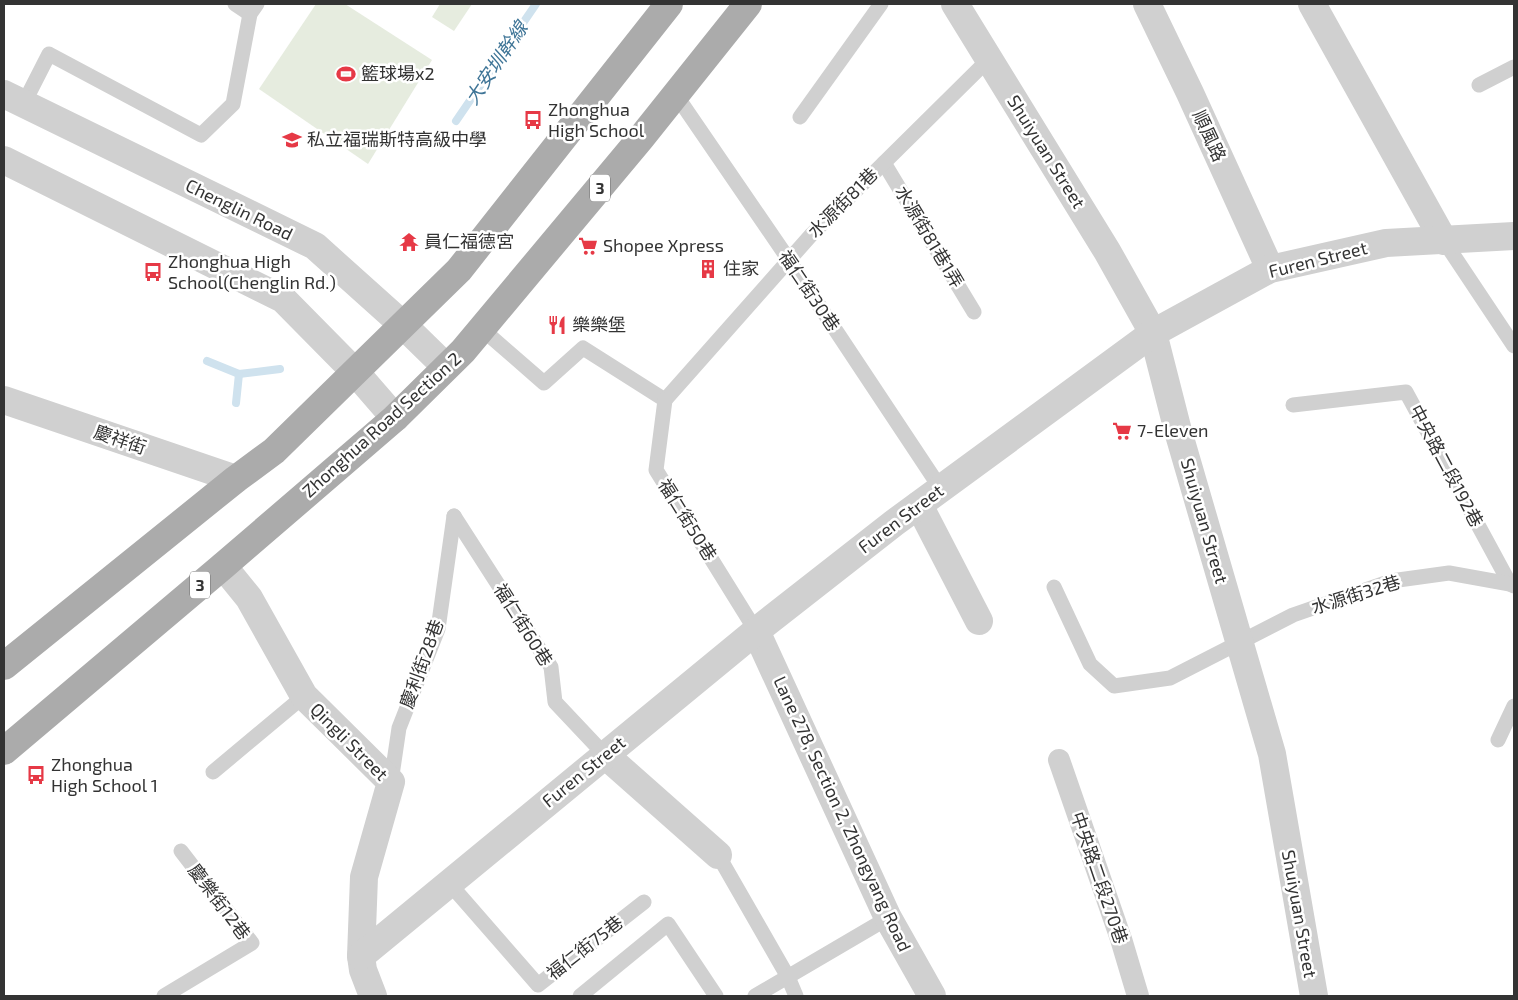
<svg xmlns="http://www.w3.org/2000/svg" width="1518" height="1000" font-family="'Exo 2','Noto Sans TC',sans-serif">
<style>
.green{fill:#e6ecdf}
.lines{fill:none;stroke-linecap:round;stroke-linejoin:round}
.stream{stroke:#cfe2ee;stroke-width:8}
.service{stroke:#d0d0d0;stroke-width:15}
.pedestrian{stroke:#d0d0d0;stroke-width:22}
.minor{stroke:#d0d0d0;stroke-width:28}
.tertiary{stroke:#d0d0d0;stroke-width:28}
.primary{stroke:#ababab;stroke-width:28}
.labels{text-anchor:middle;stroke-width:5;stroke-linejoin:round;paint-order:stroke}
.shield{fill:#fff;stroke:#707070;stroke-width:1}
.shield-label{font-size:16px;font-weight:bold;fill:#333}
.poi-label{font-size:18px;fill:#333;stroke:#fff;text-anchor:start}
.street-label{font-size:18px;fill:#333;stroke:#fff}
.water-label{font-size:19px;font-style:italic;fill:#3f7597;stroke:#fff}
</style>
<rect width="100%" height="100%" fill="#fff"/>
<g class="green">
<path d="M316,4H345L432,60L368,164L259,89Z"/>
<path d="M440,4H472L454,31L432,17Z"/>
</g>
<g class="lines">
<g class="stream">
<path d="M456,121L536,4"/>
<path d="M207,361L239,374L280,369"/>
<path d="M236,403L239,374"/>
</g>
<g class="service">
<path d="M235,4L250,14"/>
<path d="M1479,85L1514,67"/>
<path d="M676,95L789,260L941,489"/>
<path d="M23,105L49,54L201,135L233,104L250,14L257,4"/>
<path d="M800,117L881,4"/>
<path d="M884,163L974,312"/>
<path d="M1444,241L1514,346"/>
<path d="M482,329L544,383L583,348L665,400"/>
<path d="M665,400L812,234L989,59"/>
<path d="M665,400L656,470L756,631"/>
<path d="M1293,405L1406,392L1510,584L1514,586"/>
<path d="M454,516L551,667L555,702L605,755"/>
<path d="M1054,587L1090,664L1114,686L1170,678L1293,615L1391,581L1449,573L1510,584"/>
<path d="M1498,740L1514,706"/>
<path d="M213,772L304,696"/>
<path d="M391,782L399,728L438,629L454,516"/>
<path d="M718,855L788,977L796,996"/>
<path d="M449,883L538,985L644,902"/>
<path d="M164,996L252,943L181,851"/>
<path d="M580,996L668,924L716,996"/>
<path d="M755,996L888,918"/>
</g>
<path class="pedestrian" d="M1059,760L1121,939L1138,996"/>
<g class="minor">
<path d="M955,4L1107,251L1153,333L1178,431L1272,754L1314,996"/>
<path d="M1147,4L1190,93L1270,269"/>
<path d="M1312,4L1444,241"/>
<path d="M4,400L236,479"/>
<path d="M919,505L979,621"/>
<path d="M223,566L249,598L304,696L391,782L364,877L361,956L363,970L373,996"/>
<path d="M756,631L888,918L932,996"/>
<path d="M605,755L718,855"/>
<path d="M361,956L756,631L894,523L1153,333L1270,269L1386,243L1514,236"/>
</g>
<g class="tertiary">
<path d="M4,94L315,246L403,325L446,367"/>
<path d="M4,160L283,299L356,373L395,418"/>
</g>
<g class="primary">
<path d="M4,666L236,479L274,451L459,270L669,4"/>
<path d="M4,751L223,566L395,418L463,351L641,138L748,4"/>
</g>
</g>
<defs>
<g id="stadium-bare" transform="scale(1.5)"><path d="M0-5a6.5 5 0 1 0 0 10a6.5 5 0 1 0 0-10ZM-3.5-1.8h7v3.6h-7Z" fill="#e63946" stroke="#fff" stroke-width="2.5" paint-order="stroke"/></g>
<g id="bus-bare" transform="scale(1.5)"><path d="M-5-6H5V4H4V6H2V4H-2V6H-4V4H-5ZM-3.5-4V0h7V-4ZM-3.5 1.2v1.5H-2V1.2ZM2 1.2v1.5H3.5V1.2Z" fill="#e63946" stroke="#fff" stroke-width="2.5" paint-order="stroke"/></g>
<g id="school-bare" transform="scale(1.5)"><path d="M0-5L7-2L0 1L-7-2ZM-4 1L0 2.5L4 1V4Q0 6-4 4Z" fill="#e63946" stroke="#fff" stroke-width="2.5" paint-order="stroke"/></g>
<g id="temple-bare" transform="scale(1.5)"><path d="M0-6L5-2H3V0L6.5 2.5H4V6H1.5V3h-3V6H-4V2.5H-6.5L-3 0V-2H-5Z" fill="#e63946" stroke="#fff" stroke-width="2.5" paint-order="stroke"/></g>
<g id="supermarket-bare" transform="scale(1.5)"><path d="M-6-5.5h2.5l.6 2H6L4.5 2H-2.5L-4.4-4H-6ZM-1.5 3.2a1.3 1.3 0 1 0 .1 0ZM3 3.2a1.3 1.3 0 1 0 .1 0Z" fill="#e63946" stroke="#fff" stroke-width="2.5" paint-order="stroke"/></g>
<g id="building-bare" transform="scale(1.5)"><path d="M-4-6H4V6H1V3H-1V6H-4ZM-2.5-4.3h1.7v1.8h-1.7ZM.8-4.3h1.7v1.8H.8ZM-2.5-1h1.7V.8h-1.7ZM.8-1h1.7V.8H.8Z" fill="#e63946" stroke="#fff" stroke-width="2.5" paint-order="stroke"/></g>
<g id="restaurant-bare" transform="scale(1.5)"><path d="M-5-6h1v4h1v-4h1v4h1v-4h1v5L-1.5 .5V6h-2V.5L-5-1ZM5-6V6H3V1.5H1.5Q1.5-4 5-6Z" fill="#e63946" stroke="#fff" stroke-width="2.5" paint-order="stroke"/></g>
</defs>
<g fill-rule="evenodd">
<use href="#stadium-bare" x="346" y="74"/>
<use href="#bus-bare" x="533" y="120"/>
<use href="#school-bare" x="292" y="140"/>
<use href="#temple-bare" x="409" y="242"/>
<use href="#supermarket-bare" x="588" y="246"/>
<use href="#building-bare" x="708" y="269"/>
<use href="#bus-bare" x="153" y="272"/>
<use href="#restaurant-bare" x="557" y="325"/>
<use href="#supermarket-bare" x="1122" y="431"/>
<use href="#bus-bare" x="36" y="775"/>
</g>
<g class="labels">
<g class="shield">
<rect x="590" y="174.5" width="20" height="27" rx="4"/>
<rect x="190" y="571.5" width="20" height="27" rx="4"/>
</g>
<g class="shield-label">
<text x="600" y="194">3</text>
<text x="200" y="591">3</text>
</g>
<g class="poi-label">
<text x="361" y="80">籃球場x2</text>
<text x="548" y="116">Zhonghua<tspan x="548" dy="21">High School</tspan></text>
<text x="307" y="146">私立福瑞斯特高級中學</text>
<text x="424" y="248">員仁福德宮</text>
<text x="603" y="252">Shopee Xpress</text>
<text x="168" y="268">Zhonghua High<tspan x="168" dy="21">School(Chenglin Rd.)</tspan></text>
<text x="723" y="275">住家</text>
<text x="572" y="331">樂樂堡</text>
<text x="1137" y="437">7-Eleven</text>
<text x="51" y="771">Zhonghua<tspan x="51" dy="21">High School 1</tspan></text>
</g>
<g class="street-label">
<text transform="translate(1209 136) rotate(65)" y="6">順風路</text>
<text transform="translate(1046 152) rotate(58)" y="6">Shuiyuan Street</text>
<text transform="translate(843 203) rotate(-45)" y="6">水源街81巷</text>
<text transform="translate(239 210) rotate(26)" y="6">Chenglin Road</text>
<text transform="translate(929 237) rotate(59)" y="6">水源街81巷1弄</text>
<text transform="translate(1318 260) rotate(-14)" y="6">Furen Street</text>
<text transform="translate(809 291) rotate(56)" y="6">福仁街30巷</text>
<text transform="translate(382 425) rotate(-42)" y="6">Zhonghua Road Section 2</text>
<text transform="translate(120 440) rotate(19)" y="6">慶祥街</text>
<text transform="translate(1446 466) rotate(62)" y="6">中央路二段192巷</text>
<text transform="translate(901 519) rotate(-37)" y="6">Furen Street</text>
<text transform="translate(687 520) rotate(58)" y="6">福仁街50巷</text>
<text transform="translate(1204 521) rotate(74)" y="6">Shuiyuan Street</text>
<text transform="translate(1356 595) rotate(-17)" y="6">水源街32巷</text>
<text transform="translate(523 625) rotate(58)" y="6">福仁街60巷</text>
<text transform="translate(422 664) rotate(-70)" y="6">慶利街28巷</text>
<text transform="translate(349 742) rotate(45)" y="6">Qingli Street</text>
<text transform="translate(584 772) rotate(-39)" y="6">Furen Street</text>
<text transform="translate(842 814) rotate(65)" y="6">Lane 278, Section 2, Zhongyang Road</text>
<text transform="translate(1099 878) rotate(71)" y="6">中央路二段270巷</text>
<text transform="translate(219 902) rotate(53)" y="6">慶樂街12巷</text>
<text transform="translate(1299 914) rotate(80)" y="6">Shuiyuan Street</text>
<text transform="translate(585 948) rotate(-38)" y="6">福仁街75巷</text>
</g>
<g class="water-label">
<text transform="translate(496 63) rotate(-56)" y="7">大安圳幹線</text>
</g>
</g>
<rect width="1518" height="1000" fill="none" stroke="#333333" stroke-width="10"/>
</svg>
